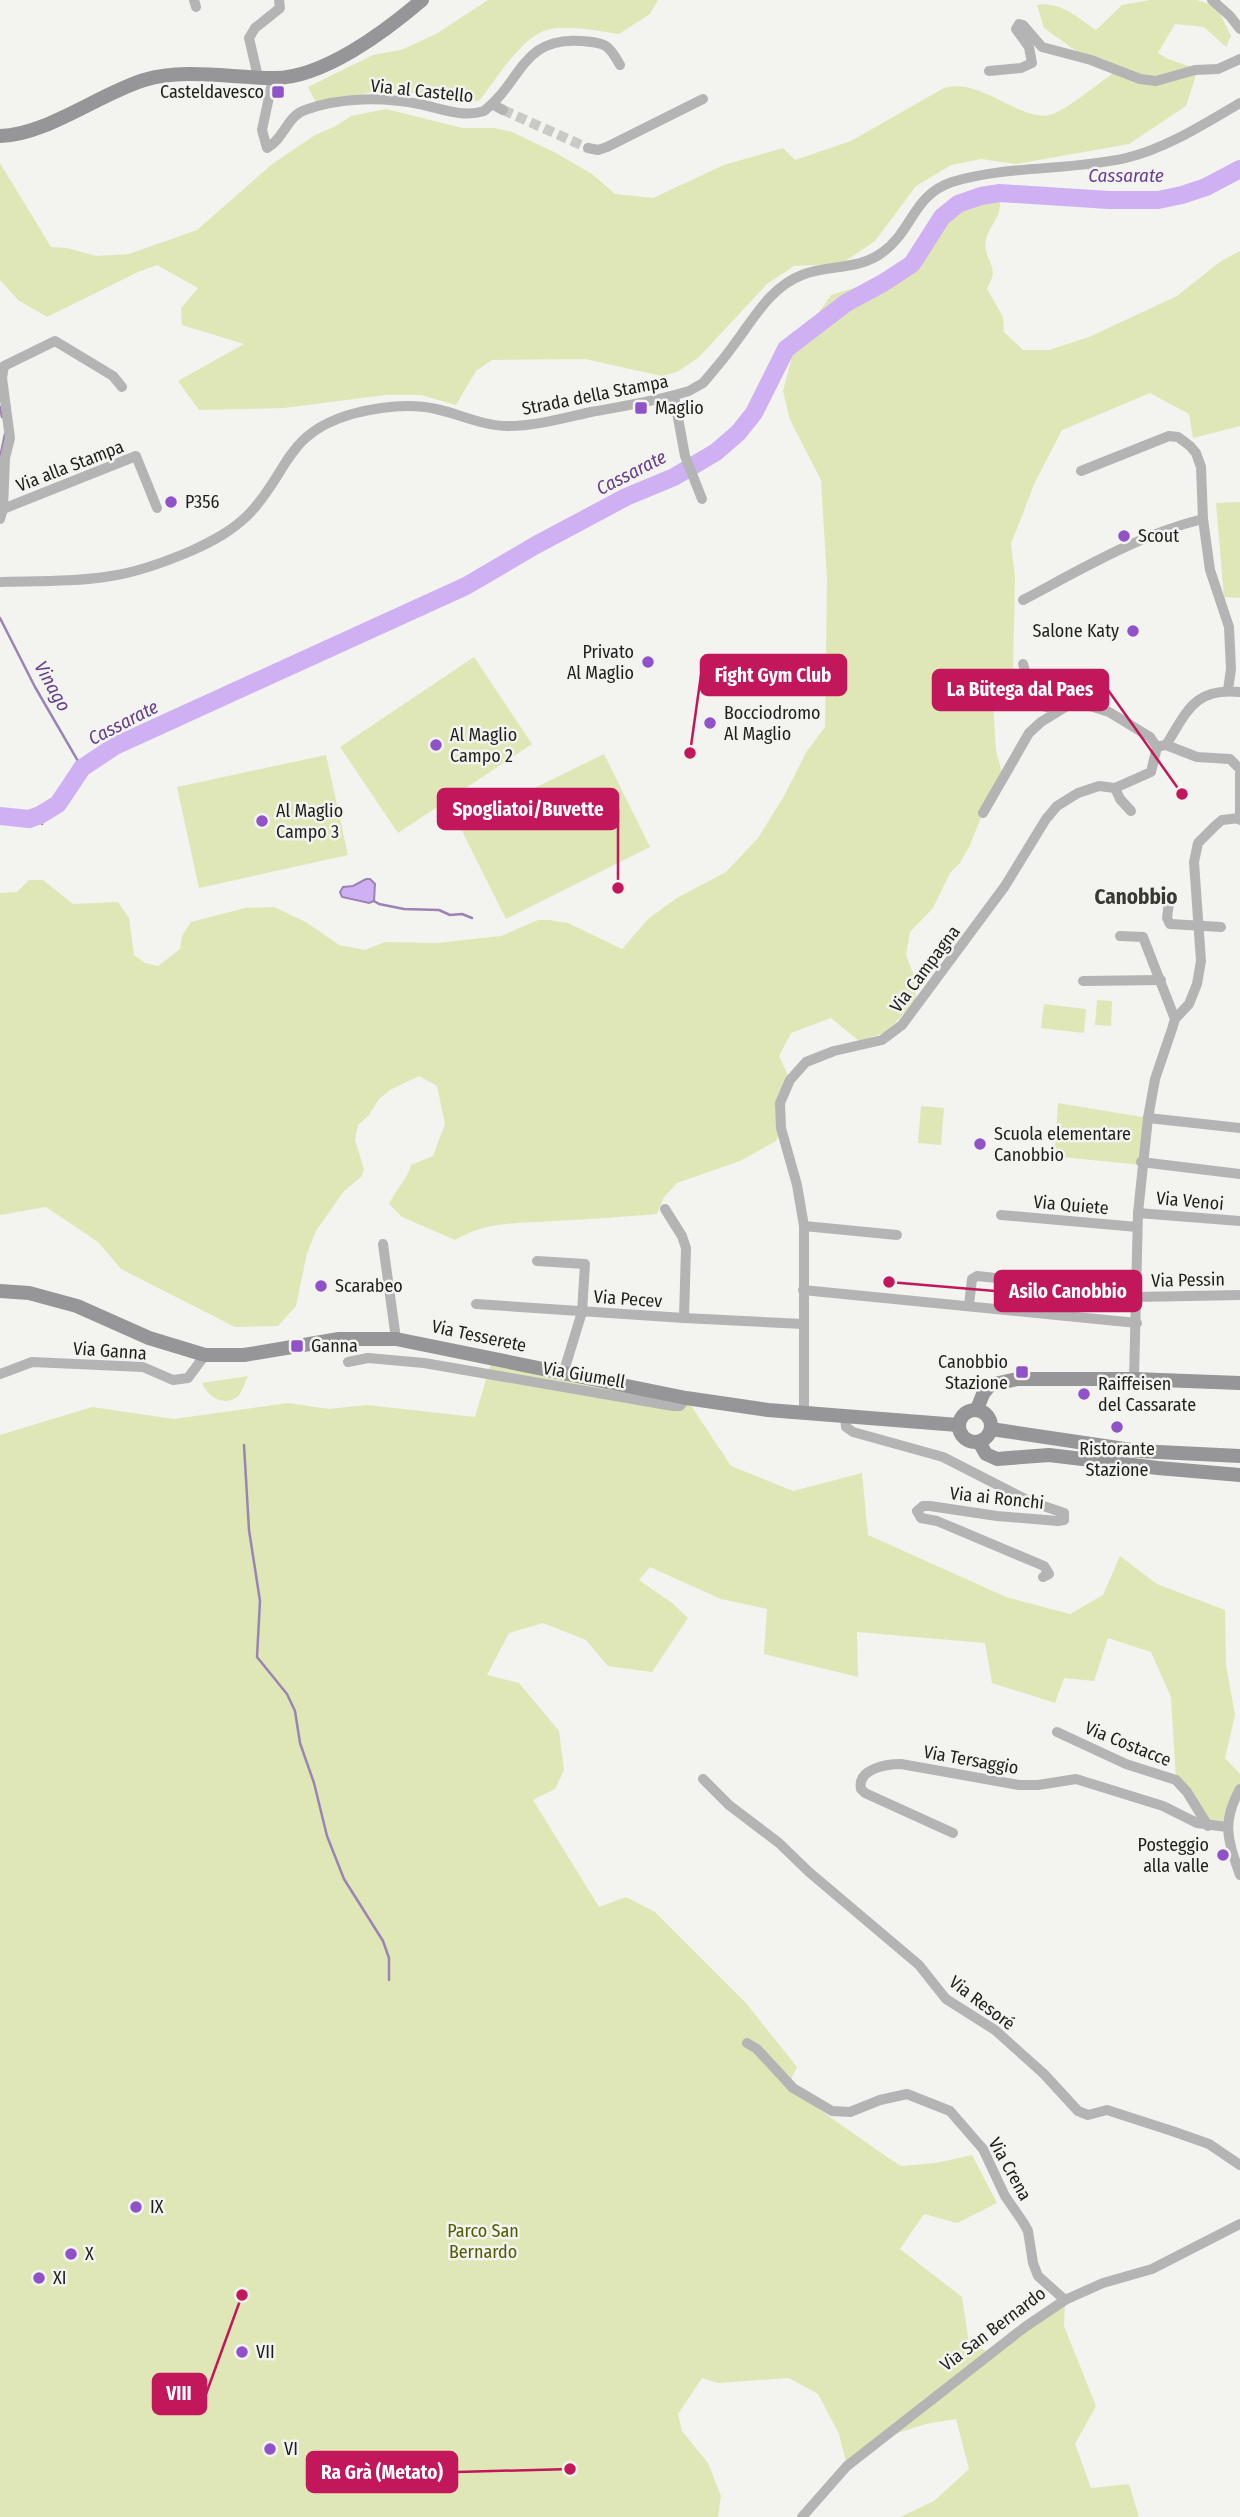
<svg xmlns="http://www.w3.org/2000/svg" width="1240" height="2517" font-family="'Fira Sans Condensed',sans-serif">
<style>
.green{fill:#e0e7b7}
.water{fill:#cfb0f3;stroke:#9a84b3;stroke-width:2}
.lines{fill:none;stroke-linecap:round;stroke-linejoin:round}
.stream{stroke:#9a84b3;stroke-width:2.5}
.river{stroke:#cfb0f3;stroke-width:18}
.street-tunnel{stroke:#c9c9c5;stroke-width:10;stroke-dasharray:10 5;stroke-linecap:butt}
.street{stroke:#b4b4b5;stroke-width:10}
.secondary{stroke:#969597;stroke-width:14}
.poi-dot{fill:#8f52c8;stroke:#f3f3ef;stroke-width:2.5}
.labels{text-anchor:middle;stroke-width:5;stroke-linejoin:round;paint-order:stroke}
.street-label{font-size:18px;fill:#1f1f1d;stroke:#f3f3ef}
.poi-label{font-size:18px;fill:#1f1f1d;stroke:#f3f3ef;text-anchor:start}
.park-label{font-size:18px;fill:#545b00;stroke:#f3f3ef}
.water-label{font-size:19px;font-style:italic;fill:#663f8d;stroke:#f3f3ef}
.quarter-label{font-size:21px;font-weight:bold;fill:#383935;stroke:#f3f3ef}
.leader{fill:none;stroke:#c2185b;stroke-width:2.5}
.callout-dot{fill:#c2185b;stroke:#f3f3ef;stroke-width:2.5}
.callout{fill:#c2185b;stroke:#c2185b;stroke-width:2.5}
.callout-label{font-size:19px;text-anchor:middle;font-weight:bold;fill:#fff}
</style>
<rect width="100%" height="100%" fill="#f3f3ef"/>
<g class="green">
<path d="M488,0H658L650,14L619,34C600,31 566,24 547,30C521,37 496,80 479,101L392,91L371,92L317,105L308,87L373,55L401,50L436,34Z"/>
<path d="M1150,0H1197L1217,7L1231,36L1226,47L1204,27L1175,24L1158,53L1168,59L1198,69L1186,106L1129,144L1016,164L981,159L951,165L916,186L875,241L850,258L840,264L794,266L767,284L699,357L677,372L662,376L585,359L492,360L476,371L456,405L421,395H385L284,408L199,410L178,381L244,344L182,325L181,308L198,288L157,265L138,272L47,317L18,300L0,280V163L51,247L67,248L96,256L129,254L197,230L271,165L315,135L336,126L351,116L386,109L462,128H494L512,132L554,152L592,174L615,194L653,198L724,165L783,148L795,160L851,141L944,88C982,77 1023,125 1053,114C1067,109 1098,84 1112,74L1104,59L1079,53L1044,28L1037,5C1058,0 1079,18 1096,30L1122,5Z"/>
<path d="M999,199C1004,216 989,224 986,240C983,253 992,261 993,273C993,277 989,284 987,289L1003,317L1004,332L1023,350H1049L1089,337L1177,296L1221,261L1240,251V426L1193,438L1189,414L1150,393L1062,430L1035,482L1011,544L1015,577L1013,671L993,703L996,751L1003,776L983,813L969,847L960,863L950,873L933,908L910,932L906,955L914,976L916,1000L887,1032L859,1041L831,1018L791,1033L779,1056L790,1080L781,1101V1128L776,1141L740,1161L677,1183L664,1197L657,1214C623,1217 589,1219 555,1221C518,1224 489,1220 455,1240L402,1217L389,1204C396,1189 407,1180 411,1165L433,1156L445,1124L437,1086L419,1076L390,1090L379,1099L369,1115L358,1125L355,1140L364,1169L362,1176L344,1191L316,1231L307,1253L296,1306L278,1326L235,1327L121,1269L98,1242L46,1207L0,1215V893L17,892L29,880H43L73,904L118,902L129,918L134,955L145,963L158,966L180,949L182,936L191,922L245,908L274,907L306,922L339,945L365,950L385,942L437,943L501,936L538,920H549L568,923L622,949L648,919L677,898L726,872L758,838L783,798L807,751L825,727L827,579L821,480L790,420L783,391L794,349L831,295L867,284L905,266L941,220Z"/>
<path d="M1240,502V598L1224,597L1216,503Z"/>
<path d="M474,657L532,744L398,833L340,747Z"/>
<path d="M604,754L650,847L506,919L459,825Z"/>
<path d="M326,755L348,855L199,888L177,787Z"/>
<path d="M1097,1000L1112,1001L1111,1026L1095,1025Z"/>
<path d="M1044,1004L1086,1009L1084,1033L1041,1028Z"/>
<path d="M1058,1103L1148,1118L1141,1165L1062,1157L1055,1147Z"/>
<path d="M921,1106L944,1108L941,1145L918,1143Z"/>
<path d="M492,1359L686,1398L731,1466L793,1491L862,1473L868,1535L1006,1597L1070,1614L1103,1595L1120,1556L1157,1584L1225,1610L1226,1665L1235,1715L1225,1758L1240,1774V1789L1227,1827L1208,1826L1176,1780L1171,1697L1151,1652L1108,1638L1094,1681L1064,1678L1055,1703L992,1683L985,1643L857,1632L858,1677L764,1654L767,1609L721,1599L650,1567L639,1580L672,1603L688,1618L652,1672L608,1666L586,1640L543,1623L509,1633L487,1675L519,1683L559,1731L564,1770L555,1789L533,1800L599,1907L626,1897L655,1912L745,2002L797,2067L787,2087L887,2157L901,2166L936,2163L972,2155L997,2203L957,2223L924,2214L900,2249L962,2297L969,2343L993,2354L1065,2300L1064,2326L1096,2406L1075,2444L1091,2488L1129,2484L1139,2517H900L934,2501L969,2469L956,2419L926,2424L882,2438L847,2466L839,2434L818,2394L789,2378L718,2383L702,2378L678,2414L682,2431L708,2463L721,2496L718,2517H0V1435L92,1407L174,1419L288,1403L329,1409L367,1405L475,1417Z"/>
<path d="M248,1376C245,1382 243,1391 238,1396C224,1408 207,1396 202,1383Z"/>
</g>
<path class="water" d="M366,879H370L375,884L374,901L369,903L342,897L340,892L343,887L353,886Z"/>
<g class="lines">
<g class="stream">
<path d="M0,407L2,417"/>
<path d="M0,458L5,434"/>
<path d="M0,618L35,687L82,768"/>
<path d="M40,815L42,824"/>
<path d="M374,901L379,904L404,909L439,910L450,915L462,914L472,918"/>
<path d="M244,1445L249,1530L260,1601L257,1657L287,1694L295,1711L300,1743L314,1783L327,1836L344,1879L383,1941L389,1958V1980"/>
</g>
<path class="river" d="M0,816L29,819L40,815L58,804L82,768L115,746L466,586L536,545L626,497L674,477L716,452L738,433L754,413L786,349L846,303L883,283L912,264L942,217L958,204L981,196L1000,193L1109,200H1158L1182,195L1206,187L1240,169"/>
<path class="street-tunnel" d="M503,110L588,148"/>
<g class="street">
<path d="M194,0L196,7"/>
<path d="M1212,0L1230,16L1240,29"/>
<path d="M989,71L1021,68L1032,63L1029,47L1016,29L1019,24L1023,25L1042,47L1091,60L1140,79L1156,81L1195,70L1218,69L1240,59"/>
<path d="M258,77L249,38L255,28L280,8L279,0"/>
<path d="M273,78L262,130L267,148C284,139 287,116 305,110C341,97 383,97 419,104C440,108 462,118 484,111C521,83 522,36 581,41C605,43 608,43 620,65"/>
<path d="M492,104L503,110"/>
<path d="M588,148L598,150L607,147L703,99"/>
<path d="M674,396L685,456L702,499"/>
<path d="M1081,471L1169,436L1178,437L1190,446L1196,453L1201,467L1203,519L1210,570L1229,627L1231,669L1228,690"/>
<path d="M3,509L136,456L157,508"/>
<path d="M0,519L3,509L5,458L10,438L2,378L4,366L55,341L113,376L122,387"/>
<path d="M0,582C37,581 75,582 111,576C139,572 165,562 191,551C213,541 232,531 249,514C289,472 285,433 352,414C379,407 409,403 436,409C460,414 483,426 508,426C535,426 564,418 591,412C624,406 657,401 689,391L703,383C713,371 724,359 733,346C753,320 770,287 802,275C829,264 858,271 883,252C913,230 913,195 952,182C1008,165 1069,171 1126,158C1167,148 1204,124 1240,103"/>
<path d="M1023,600C1080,570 1140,534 1203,519"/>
<path d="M1023,664C1027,676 1031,699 1043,706C1049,709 1059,707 1065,706"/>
<path d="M1166,745C1187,712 1194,687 1240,692"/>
<path d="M1160,746L1166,745L1197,757L1230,759L1240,769"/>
<path d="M1240,774V820"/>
<path d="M1115,788L1120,799L1131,811"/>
<path d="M983,813L1029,733L1041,722L1067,706L1087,705L1109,712L1150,737L1157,747"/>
<path d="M1170,895L1167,918L1170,924L1221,927"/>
<path d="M1120,936L1143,937L1175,1019"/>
<path d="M1083,981L1161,980"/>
<path d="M1148,1118L1240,1128"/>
<path d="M1141,1162L1240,1174"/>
<path d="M1138,1213L1240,1221"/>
<path d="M1001,1215L1137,1227"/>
<path d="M804,1226L897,1235"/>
<path d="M383,1244L396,1339"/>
<path d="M537,1261L585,1264L582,1312L563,1374"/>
<path d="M803,1290L1137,1323"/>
<path d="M1136,1297L1240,1295"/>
<path d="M476,1304L684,1318L686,1248L682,1236L665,1209"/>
<path d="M969,1305L972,1279L977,1276L1075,1286L1137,1288"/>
<path d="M684,1318L803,1324"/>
<path d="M348,1362L368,1358L424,1363L673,1406H680L686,1398"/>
<path d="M0,1374L32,1362L143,1367L173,1380L188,1378L205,1355"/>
<path d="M1134,1379L1138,1213L1148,1118L1155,1079L1172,1029L1175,1019L1189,1004L1197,984L1201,961L1194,862L1198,843L1216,825L1222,820L1239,818"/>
<path d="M804,1412V1226L797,1185L781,1128L780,1103L790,1080L806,1062L834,1051L882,1040L902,1025L1005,886L1046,819L1057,806L1078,793L1099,786L1115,788L1151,772L1157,747"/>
<path d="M845,1416L846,1427L853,1432L943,1457L1029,1501L1064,1513V1520L1058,1521L997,1516L930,1506H923L917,1511L921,1518L937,1521L1044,1566L1049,1574L1043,1577"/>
<path d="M1057,1732L1126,1764L1176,1780L1187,1792L1208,1826"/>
<path d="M703,1779L729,1805L779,1843L809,1872L919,1965L946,1999L995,2030L1044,2074L1078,2111L1088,2115L1107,2110L1172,2131L1209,2144L1240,2165"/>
<path d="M1240,1789C1221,1823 1228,1840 1240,1875"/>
<path d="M953,1833L865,1793L861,1789C857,1769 886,1764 901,1764L1019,1785H1038L1076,1779L1163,1806L1197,1823L1227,1827"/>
<path d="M747,2043L757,2049L793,2088L832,2111L850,2112L880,2100L907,2094L950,2111L983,2149L1005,2196L1023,2222L1028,2231L1033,2263L1038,2276L1065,2300"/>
<path d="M802,2517L847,2466L1025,2327L1065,2300L1103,2283L1152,2269L1240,2224"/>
</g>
<g class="secondary">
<path d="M0,136C46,135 99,94 144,80C186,68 230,78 273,78C322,79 386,31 422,0"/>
<path d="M0,1291L29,1293L77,1306L149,1338L205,1355H244L339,1339H396L686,1398L768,1410L958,1425"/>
<path d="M977,1409L983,1394L990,1385L1017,1379H1134L1240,1383"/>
<circle cx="975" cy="1426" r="16"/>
<path d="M991,1429L1138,1451L1240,1456"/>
<path d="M979,1442L986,1454L997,1459L1049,1455L1158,1468L1240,1475"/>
</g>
</g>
<g class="poi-dot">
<rect x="271" y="85" width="14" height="14" rx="3.5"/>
<rect x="634" y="401" width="14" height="14" rx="3.5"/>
<circle cx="171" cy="502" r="7"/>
<circle cx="1124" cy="536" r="7"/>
<circle cx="1133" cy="631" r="7"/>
<circle cx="648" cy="662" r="7"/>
<circle cx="710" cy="723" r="7"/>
<circle cx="436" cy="745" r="7"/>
<circle cx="262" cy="821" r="7"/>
<circle cx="980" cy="1144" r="7"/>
<circle cx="321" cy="1286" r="7"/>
<rect x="290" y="1339" width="14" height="14" rx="3.5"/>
<rect x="1015" y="1365" width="14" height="14" rx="3.5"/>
<circle cx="1084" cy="1394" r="7"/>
<circle cx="1117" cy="1427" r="7"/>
<circle cx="1223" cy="1855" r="7"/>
<circle cx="136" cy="2207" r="7"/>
<circle cx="71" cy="2254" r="7"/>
<circle cx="39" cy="2278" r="7"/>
<circle cx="242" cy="2352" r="7"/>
<circle cx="270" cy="2449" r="7"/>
</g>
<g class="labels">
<g class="street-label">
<text transform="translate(422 91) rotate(6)" y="6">Via al Castello</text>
<text transform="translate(595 395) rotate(-11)" y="6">Strada della Stampa</text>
<text transform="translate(70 466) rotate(-21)" y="6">Via alla Stampa</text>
<text transform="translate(925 969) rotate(-53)" y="6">Via Campagna</text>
<text transform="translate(1190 1201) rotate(5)" y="6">Via Venoi</text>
<text transform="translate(1071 1205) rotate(5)" y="6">Via Quiete</text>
<text transform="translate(1188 1280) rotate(-1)" y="6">Via Pessin</text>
<text transform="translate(628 1299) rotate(4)" y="6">Via Pecev</text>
<text transform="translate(479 1336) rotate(12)" y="6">Via Tesserete</text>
<text transform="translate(110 1351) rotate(4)" y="6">Via Ganna</text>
<text transform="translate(584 1375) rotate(10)" y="6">Via Giumell</text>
<text transform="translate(997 1498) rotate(6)" y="6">Via ai Ronchi</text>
<text transform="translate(1128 1744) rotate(22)" y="6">Via Costacce</text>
<text transform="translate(971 1760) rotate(10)" y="6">Via Tersaggio</text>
<text transform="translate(982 2003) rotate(37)" y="6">Via Resoré</text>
<text transform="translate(1010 2169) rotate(61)" y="6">Via Crena</text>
<text transform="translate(993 2329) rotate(-37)" y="6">Via San Bernardo</text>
</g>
<g class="poi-label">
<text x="264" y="98" text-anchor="end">Casteldavesco</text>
<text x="655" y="414">Maglio</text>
<text x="185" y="508">P356</text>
<text x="1138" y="542">Scout</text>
<text x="1119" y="637" text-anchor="end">Salone Katy</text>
<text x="634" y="658" text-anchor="end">Privato<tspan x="634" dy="21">Al Maglio</tspan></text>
<text x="724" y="719">Bocciodromo<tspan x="724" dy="21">Al Maglio</tspan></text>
<text x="450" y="741">Al Maglio<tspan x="450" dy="21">Campo 2</tspan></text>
<text x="276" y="817">Al Maglio<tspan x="276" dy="21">Campo 3</tspan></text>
<text x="994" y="1140">Scuola elementare<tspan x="994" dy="21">Canobbio</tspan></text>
<text x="335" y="1292">Scarabeo</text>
<text x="311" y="1352">Ganna</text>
<text x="1008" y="1368" text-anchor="end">Canobbio<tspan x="1008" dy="21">Stazione</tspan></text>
<text x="1098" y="1390">Raiffeisen<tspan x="1098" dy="21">del Cassarate</tspan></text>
<text x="1117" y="1455" text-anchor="middle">Ristorante<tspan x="1117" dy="21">Stazione</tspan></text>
<text x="1209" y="1851" text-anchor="end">Posteggio<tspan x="1209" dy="21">alla valle</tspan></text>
<text x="150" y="2213">IX</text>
<text x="85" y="2260">X</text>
<text x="53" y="2284">XI</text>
<text x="256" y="2358">VII</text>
<text x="284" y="2455">VI</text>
</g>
<g class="park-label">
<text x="483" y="2237">Parco San<tspan x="483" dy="21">Bernardo</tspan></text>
</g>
<g class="water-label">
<text x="1126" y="182">Cassarate</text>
<text transform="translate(631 472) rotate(-27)" y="7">Cassarate</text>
<text transform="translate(53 686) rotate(61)" y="7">Vinago</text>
<text transform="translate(123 722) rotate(-27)" y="7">Cassarate</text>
</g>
<g class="quarter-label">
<text x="1136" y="904">Canobbio</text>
</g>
</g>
<path class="leader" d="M690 753L701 675M1182 794L1108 690M618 888L618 809M889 1282L995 1291M242 2295L206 2394M570 2469L457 2472"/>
<g class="callout-dot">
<circle cx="690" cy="753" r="7"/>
<circle cx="1182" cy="794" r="7"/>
<circle cx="618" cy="888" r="7"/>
<circle cx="889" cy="1282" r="7"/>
<circle cx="242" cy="2295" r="7"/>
<circle cx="570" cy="2469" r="7"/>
</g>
<g class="callout">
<rect x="701" y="655" width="145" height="40" rx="7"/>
<rect x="933" y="670" width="175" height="40" rx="7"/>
<rect x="438" y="789" width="180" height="40" rx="7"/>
<rect x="995" y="1271" width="146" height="40" rx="7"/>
<rect x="153" y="2374" width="53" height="40" rx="7"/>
<rect x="307" y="2452" width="150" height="40" rx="7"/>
</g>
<g class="callout-label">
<text x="773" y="682">Fight Gym Club</text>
<text x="1020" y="696">La Bütega dal Paes</text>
<text x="528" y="816">Spogliatoi/Buvette</text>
<text x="1068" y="1298">Asilo Canobbio</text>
<text x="179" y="2400">VIII</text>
<text x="382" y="2479">Ra Grà (Metato)</text>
</g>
</svg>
